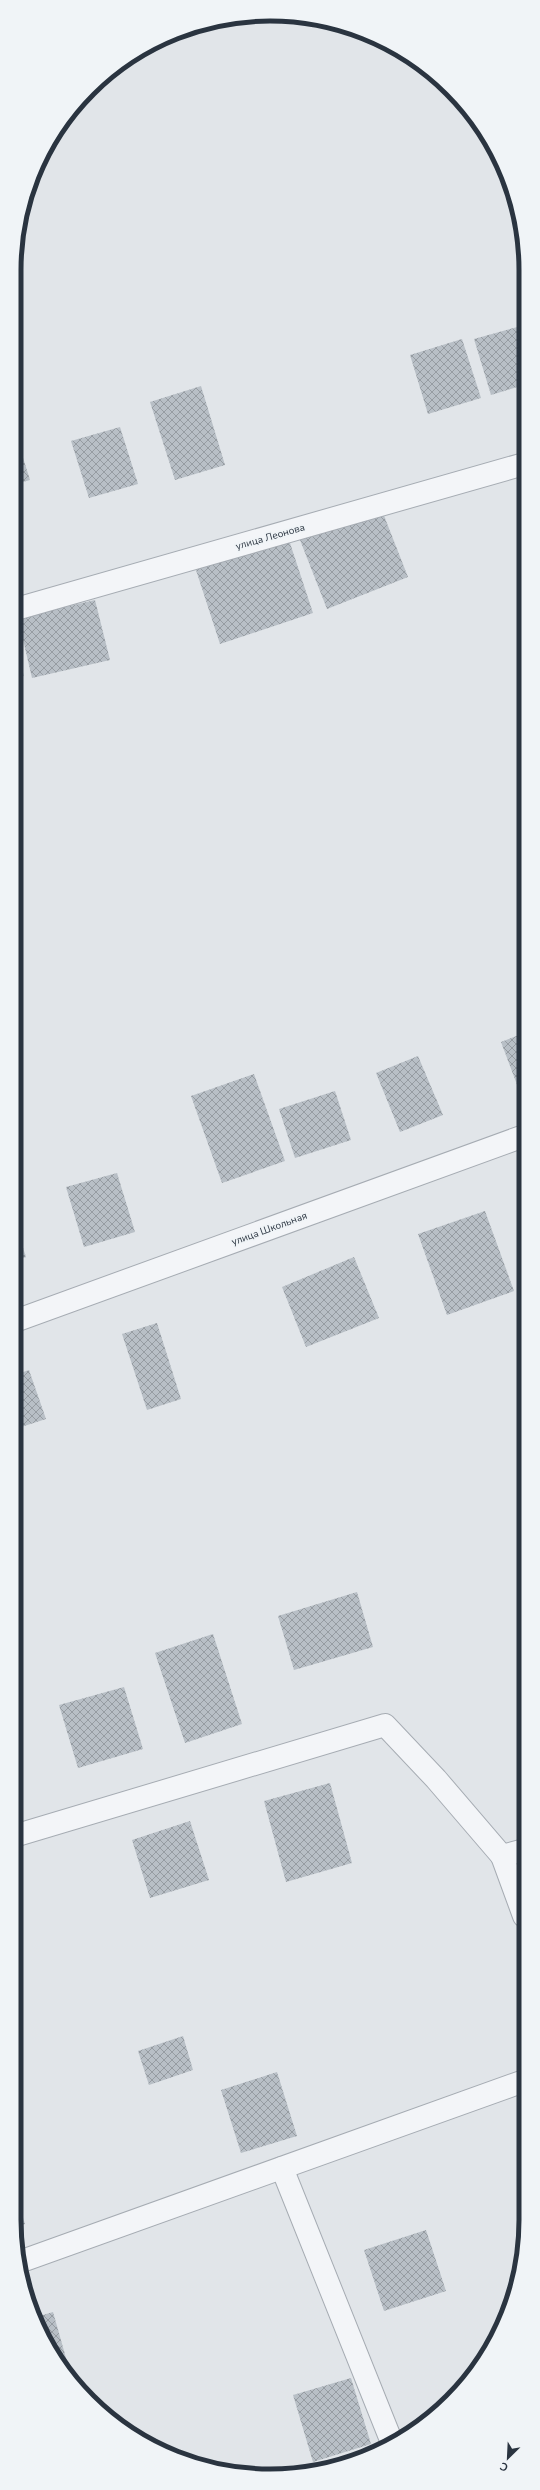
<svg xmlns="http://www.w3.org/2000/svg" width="540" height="2490" font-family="'Nunito Sans',sans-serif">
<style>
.building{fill:url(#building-cross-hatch)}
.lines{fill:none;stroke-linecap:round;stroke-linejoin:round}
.minor-casing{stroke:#a6acb3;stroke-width:24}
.minor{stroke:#f3f5f8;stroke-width:22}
.labels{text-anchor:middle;stroke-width:3.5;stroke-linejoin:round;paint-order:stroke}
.street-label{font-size:10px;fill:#2a3440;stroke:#f0f4f7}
.rim{fill:none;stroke:#2a3440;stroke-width:5}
</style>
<defs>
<pattern id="building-cross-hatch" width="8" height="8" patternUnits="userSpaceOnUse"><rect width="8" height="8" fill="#b8bfc6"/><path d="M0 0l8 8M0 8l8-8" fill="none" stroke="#969ca2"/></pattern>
</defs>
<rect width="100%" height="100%" fill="#e1e5e9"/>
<g class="building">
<path d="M521,326L524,335V385L491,395L474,339Z"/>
<path d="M462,339L481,398L428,414L410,355Z"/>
<path d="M201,386L225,465L175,480L150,402Z"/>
<path d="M120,427L138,484L89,498L71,441Z"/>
<path d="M16,435L30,480L16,484Z"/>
<path d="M381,508L408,577L327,609L300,540Z"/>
<path d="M288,537L313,613L220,644L195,567Z"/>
<path d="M95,600L110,660L32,678L18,618Z"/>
<path d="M16,649L24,676L16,678Z"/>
<path d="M524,1033V1088L519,1090L501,1042Z"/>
<path d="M418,1056L443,1115L400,1132L376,1073Z"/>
<path d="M254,1074L285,1161L222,1183L191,1096Z"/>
<path d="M335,1091L351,1140L295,1158L279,1109Z"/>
<path d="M117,1173L135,1232L84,1247L66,1187Z"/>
<path d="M485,1211L514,1291L447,1315L418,1234Z"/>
<path d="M15,1223L26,1257L15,1261Z"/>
<path d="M354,1257L379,1318L306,1347L282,1287Z"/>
<path d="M157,1323L181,1399L147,1410L122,1334Z"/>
<path d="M29,1370L46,1419L15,1429V1375Z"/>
<path d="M357,1592L373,1647L294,1670L278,1616Z"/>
<path d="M213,1634L242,1724L185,1743L155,1653Z"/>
<path d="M124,1687L143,1749L78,1768L59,1705Z"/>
<path d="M330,1783L352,1863L286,1882L264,1801Z"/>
<path d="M190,1821L209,1880L150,1898L132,1840Z"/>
<path d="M183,2036L193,2070L149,2085L138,2051Z"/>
<path d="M277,2072L297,2136L241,2153L221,2090Z"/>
<path d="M14,2188L25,2224L15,2227L14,2220Z"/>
<path d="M426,2230L446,2291L384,2311L364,2250Z"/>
<path d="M53,2312L70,2372H69L33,2318Z"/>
<path d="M351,2378L371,2444L313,2462L293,2395Z"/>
</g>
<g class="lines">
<g class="minor-casing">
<g id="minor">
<path d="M16,609L524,464"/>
<path d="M15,1321L524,1136"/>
<path d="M14,1836L385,1725L436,1779L502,1856"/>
<path d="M524,1850L502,1856L524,1916"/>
<path d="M282,2168L391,2440"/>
<path d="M22,2261L524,2081"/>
</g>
</g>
<use href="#minor" class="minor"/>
</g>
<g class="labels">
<g class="street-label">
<text transform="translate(270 536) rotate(-16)" y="4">улица Леонова</text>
<text transform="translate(269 1228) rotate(-20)" y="4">улица Школьная</text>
</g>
</g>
<path d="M0 0H540V2490H0ZM270 21H270A249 249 0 0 1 519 270V2220A249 249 0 0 1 270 2469H270A249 249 0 0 1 21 2220V270A249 249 0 0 1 270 21Z" fill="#f0f4f7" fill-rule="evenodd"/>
<path class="rim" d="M270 21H270A249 249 0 0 1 519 270V2220A249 249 0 0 1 270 2469H270A249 249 0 0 1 21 2220V270A249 249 0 0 1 270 21Z"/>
<g transform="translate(508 2458) rotate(204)" stroke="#f0f4f7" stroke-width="3" paint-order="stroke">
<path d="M0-3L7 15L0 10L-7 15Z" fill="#2a3440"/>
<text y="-6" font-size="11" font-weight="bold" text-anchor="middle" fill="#2a3440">С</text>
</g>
</svg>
